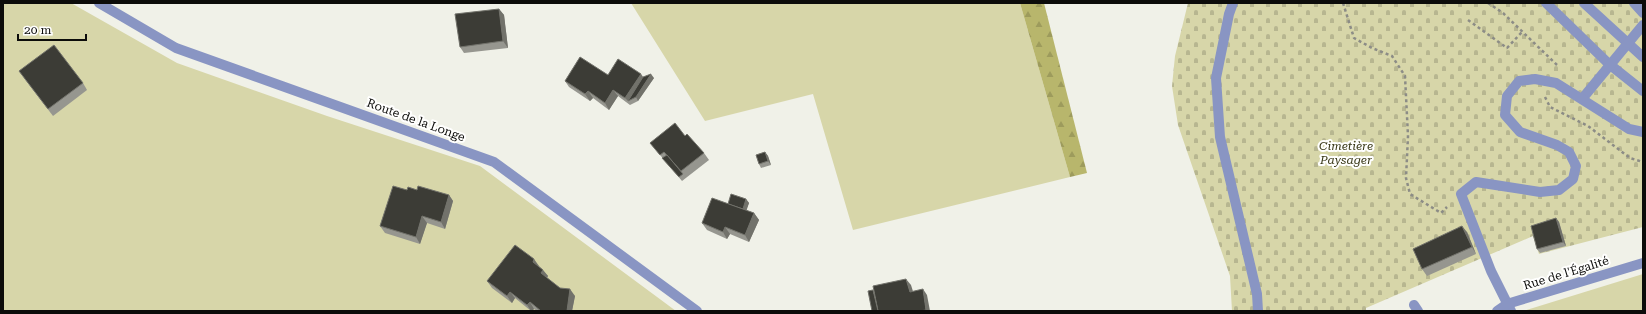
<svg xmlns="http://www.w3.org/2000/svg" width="1646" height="314" font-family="'Roboto Serif',serif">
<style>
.grass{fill:#d7d6a9}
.forest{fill:url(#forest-firs)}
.cemetery{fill:url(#cemetery-stones)}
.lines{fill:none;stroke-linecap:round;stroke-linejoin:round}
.path{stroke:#8c8c86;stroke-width:2.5;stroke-dasharray:3 3;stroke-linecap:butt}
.service{stroke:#8995c3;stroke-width:10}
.minor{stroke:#8995c3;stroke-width:10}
.wall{fill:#96968f}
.shaded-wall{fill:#72726b}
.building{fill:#3c3c36;stroke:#72726b}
.labels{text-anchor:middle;stroke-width:4;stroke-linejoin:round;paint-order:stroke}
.street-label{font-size:12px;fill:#0c0c0a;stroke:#fffffe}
.park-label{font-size:12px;font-style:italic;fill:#383716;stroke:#fffffe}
</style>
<defs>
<pattern id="forest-firs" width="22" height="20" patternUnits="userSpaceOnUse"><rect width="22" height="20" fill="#b8b66c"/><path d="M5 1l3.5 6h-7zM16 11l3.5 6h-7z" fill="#9d9b5c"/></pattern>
<pattern id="cemetery-stones" width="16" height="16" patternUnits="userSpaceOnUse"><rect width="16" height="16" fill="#d7d6a9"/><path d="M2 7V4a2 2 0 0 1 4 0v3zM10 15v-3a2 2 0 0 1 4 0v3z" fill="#b7b690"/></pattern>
</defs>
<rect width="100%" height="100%" fill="#f0f1e8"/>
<g class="grass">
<path d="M3,3H71L177,63L327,116L480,166L676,311H3Z"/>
<path d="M631,3H1020L1070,177L853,230L813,94L705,121Z"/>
<path d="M1643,274V311H1523Z"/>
</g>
<path class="forest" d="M1020,3H1044L1087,173L1070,177Z"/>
<path class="cemetery" d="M1188,3H1643V227L1539,254L1533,236L1366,308V311H1232L1230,276L1178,125L1172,86L1175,56Z"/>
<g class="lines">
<g class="path">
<path d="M1343,3L1354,38L1372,48L1392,56L1405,76L1408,136L1406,178L1410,194L1441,213L1447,207"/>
<path d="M1488,3L1503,13L1557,65"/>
<path d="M1468,20L1507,48L1522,32"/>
<path d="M1545,97L1550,107L1588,126L1630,158L1643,162"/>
</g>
<g class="service">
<path d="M1233,3L1229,14L1216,78L1220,137L1257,294L1258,311"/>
<path d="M1546,3L1609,64L1643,91"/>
<path d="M1584,3L1643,57"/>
<path d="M1634,3L1643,13"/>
<path d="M1582,99L1643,25"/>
<path d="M1414,305L1418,311"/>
<path d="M1511,311L1491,271L1461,194L1476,182L1540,192L1559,190L1573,179L1576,166L1569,152L1557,145L1520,132L1505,115L1507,96L1519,81L1535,79L1556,83L1629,129L1643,132"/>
</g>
<g class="minor">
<path d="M99,3L176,48L494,162L697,311"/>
<path d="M1497,311L1507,304L1643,263"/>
</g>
</g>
<g class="wall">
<path d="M499,9L504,15L508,48L464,53L460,47Z"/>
<path d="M608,75L643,77L654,78L638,101L630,105L618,96L609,110L593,98L590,101L569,87L565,81Z"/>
<path d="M24,78L83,83L87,90L53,116Z"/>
<path d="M685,136L704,153L709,160L682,181L655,149L650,143Z"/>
<path d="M765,152L768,156L771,165L761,168L759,164Z"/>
<path d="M407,190H417L449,195L453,201L445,229L427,223L420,244L385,233L380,226Z"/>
<path d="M746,199L749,203L746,210L754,213L759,220L749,242L730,234L727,239L707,230L702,223L728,204Z"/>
<path d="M1556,218L1559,222L1566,246L1540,253L1537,249Z"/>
<path d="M1467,232L1476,254L1427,276L1422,269Z"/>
<path d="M539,266L548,276L547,278L560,288L575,296L572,311H537L534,309L532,311H531L515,298L512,303L492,288L487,281Z"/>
</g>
<g class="shaded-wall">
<path d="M499,9L504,15L508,48L503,41Z"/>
<path d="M641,74L646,81L628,101L625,98Z"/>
<path d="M651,74L654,78L638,101L636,97Z"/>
<path d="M613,90L618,96L609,110L605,103Z"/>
<path d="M588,91L593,98L590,101L585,94Z"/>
<path d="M765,152L768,156L771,165L768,161Z"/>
<path d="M449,195L453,201L445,229L441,222Z"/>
<path d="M746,199L749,203L745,215L742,211Z"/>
<path d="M754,213L759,220L749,242L745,235Z"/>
<path d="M422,216L427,223L420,244L416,237Z"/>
<path d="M1556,218L1559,222L1566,246L1563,242Z"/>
<path d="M1462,226L1467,232L1476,254L1472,247Z"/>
<path d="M725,227L730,234L727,239L723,232Z"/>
<path d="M534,259L539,266L537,268L533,262Z"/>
<path d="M543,270L548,276L545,280L541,273Z"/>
<path d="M906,279L911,285L915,298L910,292Z"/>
<path d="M570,289L575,296L572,311H567Z"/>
<path d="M923,289L927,295L930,311H927L926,310Z"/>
<path d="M510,292L515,298L512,303L507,296Z"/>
<path d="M530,302L534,309L532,311H531L527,305Z"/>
</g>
<g class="building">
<path d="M499,9L503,41L460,47L455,14Z"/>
<path d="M54,45L83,83L48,109L19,71Z"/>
<path d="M580,57L608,75L618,59L641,74L625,98L613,90L605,103L588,91L585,94L565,81Z"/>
<path d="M651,74L636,97L628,101L643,77Z"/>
<path d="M675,123L685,136L687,134L704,153L681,171L664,152L660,155L650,143Z"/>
<path d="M765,152L768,161L759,164L756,155Z"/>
<path d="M667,155L683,174L679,177L662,158Z"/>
<path d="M393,186L407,190L408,187L417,190L418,186L449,195L441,222L422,216L416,237L380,226Z"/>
<path d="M731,194L746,199L743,209L728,204Z"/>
<path d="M712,198L754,213L745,235L725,227L723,232L702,223Z"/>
<path d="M1556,218L1563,242L1537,249L1531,226Z"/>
<path d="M1462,226L1472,247L1422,269L1413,249Z"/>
<path d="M515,245L534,259L533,262L543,270L541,273L560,288L570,289L567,311H541L530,302L527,305L510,292L507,296L487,281Z"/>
<path d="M906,279L910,292L923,289L926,310L920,311H878L873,286Z"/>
<path d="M873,290L878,311H872L868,291Z"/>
</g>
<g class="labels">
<g class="street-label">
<text transform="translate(416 120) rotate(20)" y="4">Route de la Longe</text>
<text transform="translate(1566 273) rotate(-17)" y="4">Rue de l'Égalité</text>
</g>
<g class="park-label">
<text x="1346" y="150">Cimetière<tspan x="1346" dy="14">Paysager</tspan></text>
</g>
</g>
<rect width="1646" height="314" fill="none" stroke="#0c0c0a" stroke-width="8"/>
<path d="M18 34v6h68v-6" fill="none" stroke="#0c0c0a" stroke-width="2"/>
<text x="24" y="34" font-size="12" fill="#0c0c0a" stroke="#fffffe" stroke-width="3" paint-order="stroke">20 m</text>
</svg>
